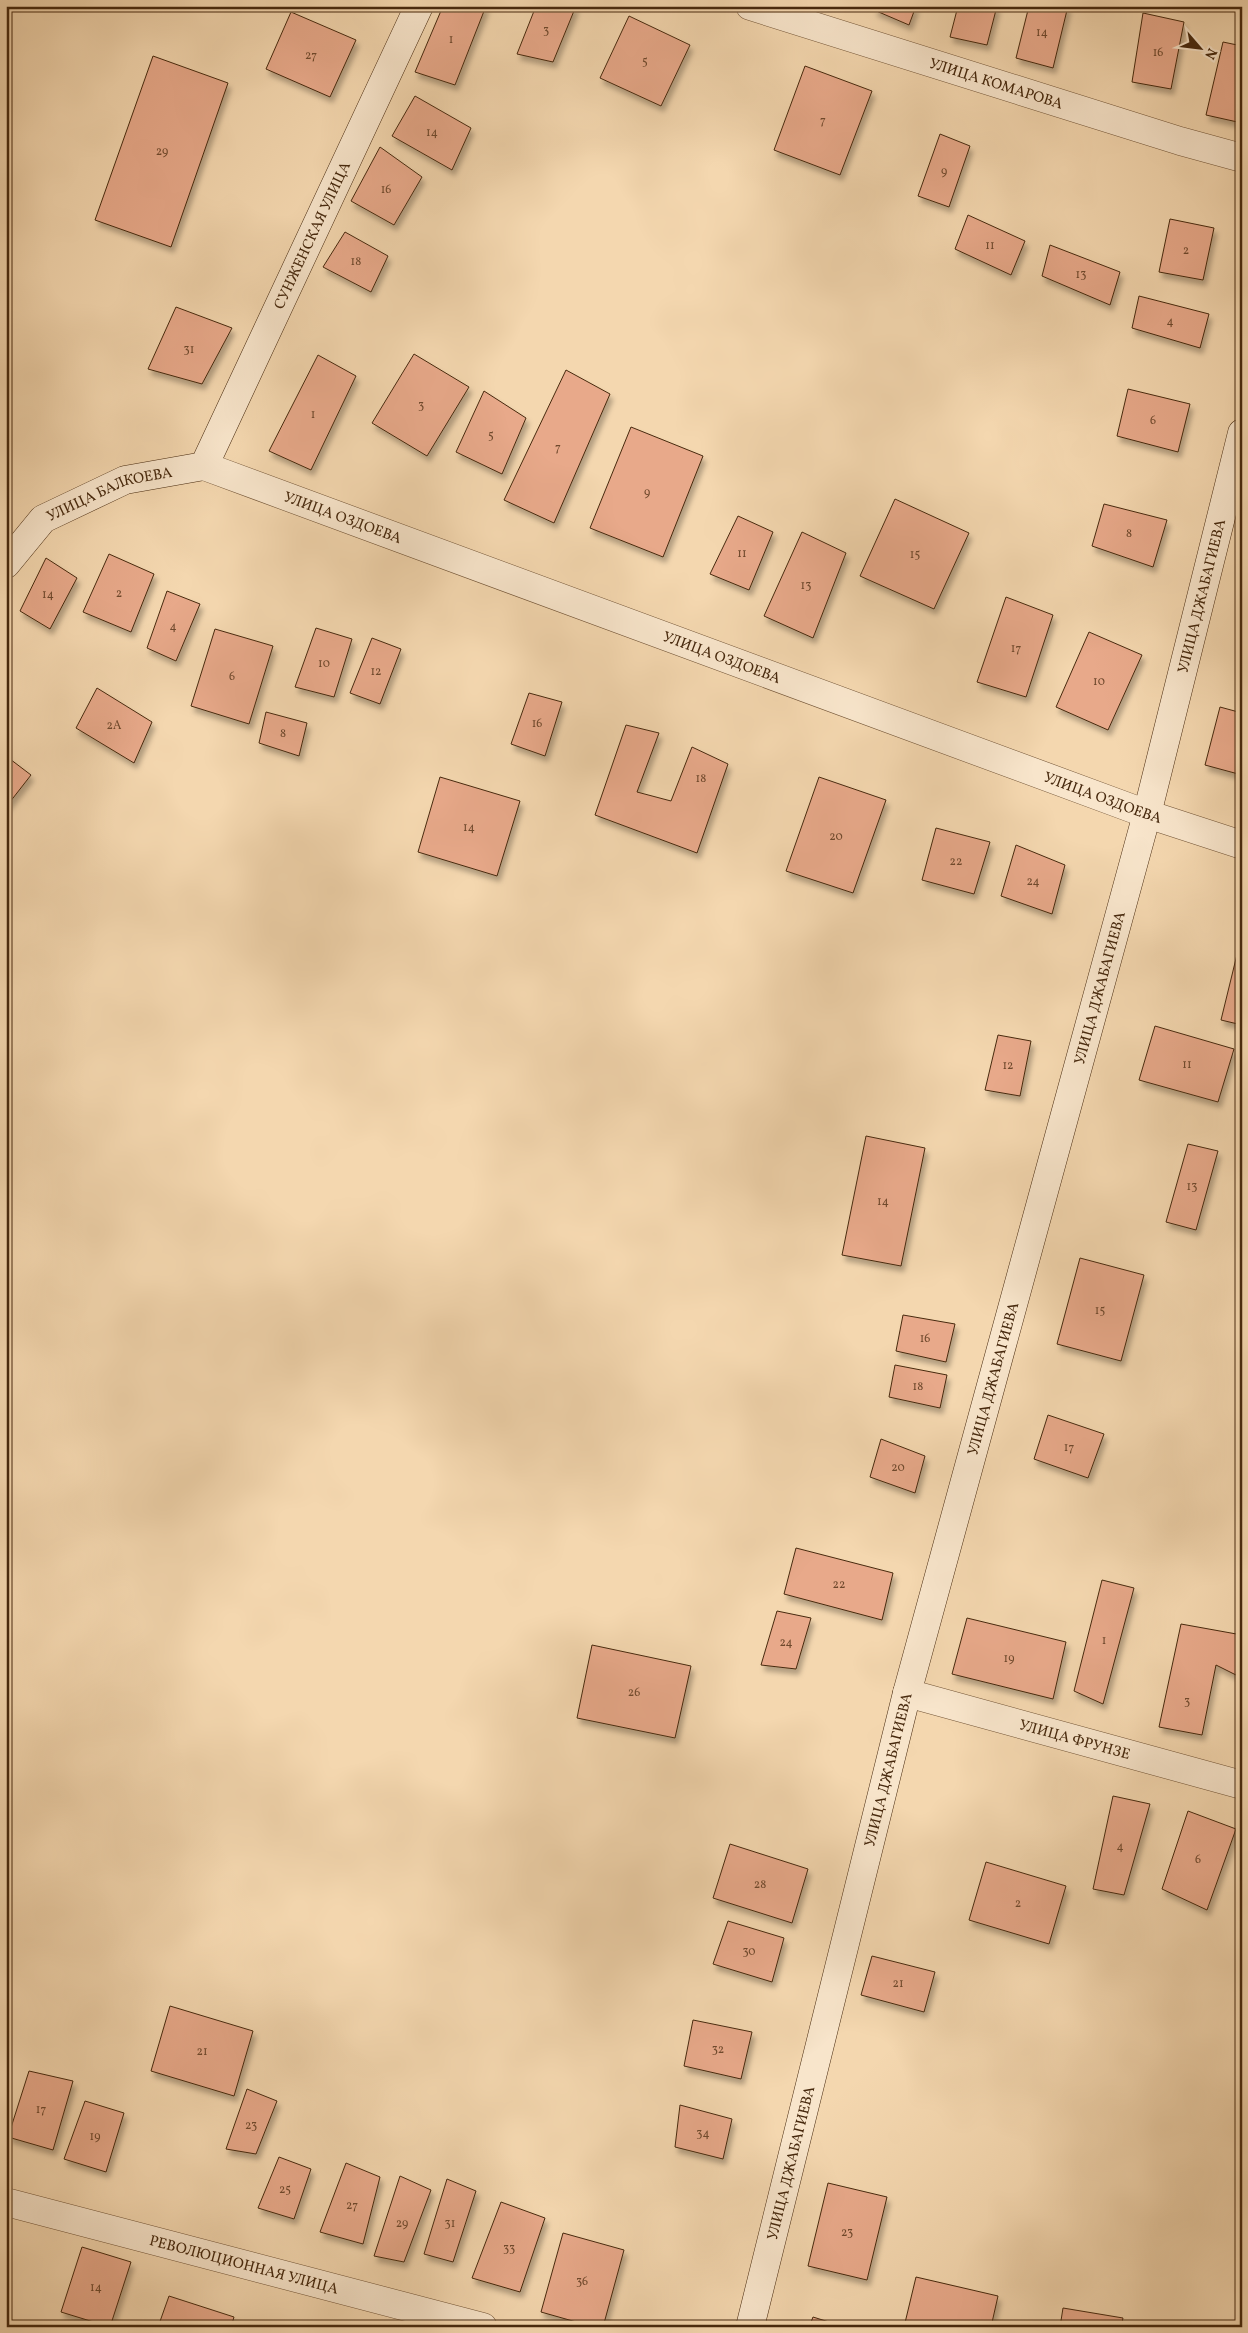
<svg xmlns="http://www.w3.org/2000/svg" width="1248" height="2333" font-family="Vollkorn,serif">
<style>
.building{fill:#e8a98a;stroke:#47290e;filter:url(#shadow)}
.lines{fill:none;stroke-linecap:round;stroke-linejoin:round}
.street-casing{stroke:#725436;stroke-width:29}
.secondary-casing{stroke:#47290e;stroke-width:29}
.street{stroke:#f8e5cb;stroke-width:28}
.secondary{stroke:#f8e5cb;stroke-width:28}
.labels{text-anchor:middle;stroke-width:4;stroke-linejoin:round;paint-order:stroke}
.number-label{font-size:12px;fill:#6f492d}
.street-label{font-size:15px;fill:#47290e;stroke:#f8e5cb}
</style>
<defs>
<filter id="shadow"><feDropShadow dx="3" dy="5.5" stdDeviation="2.5" flood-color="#0004"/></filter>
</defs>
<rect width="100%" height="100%" fill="#f4d7af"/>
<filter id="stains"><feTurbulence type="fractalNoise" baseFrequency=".004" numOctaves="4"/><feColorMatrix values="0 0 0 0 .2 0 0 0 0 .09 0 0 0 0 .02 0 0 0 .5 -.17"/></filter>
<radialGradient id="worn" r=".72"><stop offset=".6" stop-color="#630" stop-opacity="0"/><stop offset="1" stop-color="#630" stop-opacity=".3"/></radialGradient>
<g class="building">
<path d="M443,6H486L455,85L415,72Z"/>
<path d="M536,6H576L553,62L517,54Z"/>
<path d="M876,6H916L909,25L874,10Z"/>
<path d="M958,6H997L987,45L950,37Z"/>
<path d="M1029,6H1068L1053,68L1016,58Z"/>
<path d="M291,12L356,40L330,97L266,69Z"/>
<path d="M1143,13L1184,22L1171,89L1132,82Z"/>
<path d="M629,16L690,45L661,106L600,78Z"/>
<path d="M1223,42L1242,46V123L1206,115Z"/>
<path d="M153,56L228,83L171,247L95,220Z"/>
<path d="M805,66L872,91L840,175L774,150Z"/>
<path d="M415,96L471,128L452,170L392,136Z"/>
<path d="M940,134L970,146L949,207L918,196Z"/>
<path d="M380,147L422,177L394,225L351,201Z"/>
<path d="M968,215L1025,241L1011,275L955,249Z"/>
<path d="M1170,219L1214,228L1203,280L1159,272Z"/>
<path d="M345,232L388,256L371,292L323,267Z"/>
<path d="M1050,245L1120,272L1110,305L1042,276Z"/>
<path d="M1139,296L1209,314L1200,348L1132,328Z"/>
<path d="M176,307L232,328L202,384L148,369Z"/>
<path d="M414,354L469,387L427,456L372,423Z"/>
<path d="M318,355L356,376L311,470L269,451Z"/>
<path d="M566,370L610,394L554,523L504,500Z"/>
<path d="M1128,389L1190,404L1178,452L1117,436Z"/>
<path d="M484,391L526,418L502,474L456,452Z"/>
<path d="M631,427L703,456L663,557L590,528Z"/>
<path d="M895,499L969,533L934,609L860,576Z"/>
<path d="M1104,504L1167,520L1153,567L1092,546Z"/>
<path d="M738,516L773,532L749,590L710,574Z"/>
<path d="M802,532L846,553L813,638L764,616Z"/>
<path d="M109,554L154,574L131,632L83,612Z"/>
<path d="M46,558L77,578L50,629L20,611Z"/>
<path d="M167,591L200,604L176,661L147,648Z"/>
<path d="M1006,597L1053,615L1026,697L977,682Z"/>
<path d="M316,628L352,639L334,697L295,687Z"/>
<path d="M215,629L273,646L249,724L191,706Z"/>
<path d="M1089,632L1142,655L1108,730L1056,707Z"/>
<path d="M372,638L401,649L380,704L350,693Z"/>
<path d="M97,688L152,722L134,763L76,728Z"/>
<path d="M529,693L562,702L545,756L511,744Z"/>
<path d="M1220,707L1242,713V775L1205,765Z"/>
<path d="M266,712L307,723L299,756L259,743Z"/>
<path d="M626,725L659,733L637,792L671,801L692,747L728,764L697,853L595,815Z"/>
<path d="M6,756L31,775L6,807Z"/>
<path d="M440,777L520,801L497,876L418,852Z"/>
<path d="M819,777L886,800L853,893L786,871Z"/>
<path d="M936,828L990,842L974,894L922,880Z"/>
<path d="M1016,845L1065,865L1052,914L1001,896Z"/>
<path d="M1242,934V1025L1221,1020Z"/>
<path d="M1155,1026L1234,1049L1218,1102L1139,1080Z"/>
<path d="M998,1035L1031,1041L1020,1096L985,1090Z"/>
<path d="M866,1136L925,1148L901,1266L842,1255Z"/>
<path d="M1188,1144L1218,1151L1196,1230L1166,1222Z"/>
<path d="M1080,1258L1144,1275L1121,1361L1057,1344Z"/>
<path d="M903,1315L955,1324L946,1362L896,1351Z"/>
<path d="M895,1365L947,1375L940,1408L889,1397Z"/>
<path d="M1048,1415L1104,1434L1088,1478L1034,1459Z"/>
<path d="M881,1439L925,1456L915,1493L870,1477Z"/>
<path d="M796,1548L893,1573L882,1620L784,1594Z"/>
<path d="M1102,1580L1134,1588L1103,1704L1074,1691Z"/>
<path d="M777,1611L811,1618L796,1669L761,1665Z"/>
<path d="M967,1618L1066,1642L1053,1699L952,1674Z"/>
<path d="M1181,1624L1242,1635V1656L1236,1675L1216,1665L1202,1735L1159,1727Z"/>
<path d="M592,1645L691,1666L675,1738L577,1718Z"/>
<path d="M1113,1796L1150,1804L1124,1895L1093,1889Z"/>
<path d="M1188,1811L1236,1829L1207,1910L1162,1889Z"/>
<path d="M730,1844L808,1869L792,1923L713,1898Z"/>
<path d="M986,1862L1066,1886L1049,1944L969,1920Z"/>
<path d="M728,1921L784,1938L772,1982L713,1964Z"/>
<path d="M872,1956L935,1972L924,2012L861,1995Z"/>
<path d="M170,2006L253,2031L234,2096L151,2071Z"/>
<path d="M693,2020L752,2032L741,2079L684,2066Z"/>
<path d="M29,2071L73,2081L53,2150L8,2137Z"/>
<path d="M247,2089L277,2101L256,2154L226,2149Z"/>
<path d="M85,2101L124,2113L106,2172L64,2159Z"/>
<path d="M680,2105L732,2119L723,2159L675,2147Z"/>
<path d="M279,2157L311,2169L294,2219L258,2208Z"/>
<path d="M346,2163L380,2177L363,2244L320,2232Z"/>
<path d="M400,2176L431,2190L404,2262L374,2256Z"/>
<path d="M447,2179L476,2191L453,2262L424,2254Z"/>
<path d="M828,2183L887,2197L867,2280L808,2266Z"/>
<path d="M501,2202L545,2218L520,2292L472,2278Z"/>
<path d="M563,2233L624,2250L603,2327H594L541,2312Z"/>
<path d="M82,2247L131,2262L110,2327L61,2312Z"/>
<path d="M916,2277L998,2296L991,2327H904Z"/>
<path d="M169,2296L234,2317L231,2327H158Z"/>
<path d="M1063,2308L1123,2318L1121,2327H1060Z"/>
<path d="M813,2317L845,2327H809Z"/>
</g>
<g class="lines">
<g class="street-casing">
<g id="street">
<path id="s1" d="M750,6L1180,141L1242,158"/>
<path id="s2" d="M204,466L1147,814L1242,845"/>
<path id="s3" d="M907,1693L1242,1785"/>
<path id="s4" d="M6,2202L483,2327"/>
</g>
</g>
<g class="secondary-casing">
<g id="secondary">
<path id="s5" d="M6,564L43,519L125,480L204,466L419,6"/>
<path id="s6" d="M750,2327L907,1693L1147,814L1242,433"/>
</g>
</g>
<use href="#street" class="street"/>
<use href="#secondary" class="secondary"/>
</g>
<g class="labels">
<g class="number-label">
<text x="546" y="34">3</text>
<text x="1042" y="36">14</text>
<text x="451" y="43">1</text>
<text x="1158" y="56">16</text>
<text x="311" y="59">27</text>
<text x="645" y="65">5</text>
<text x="823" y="124">7</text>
<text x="432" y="136">14</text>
<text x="162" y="155">29</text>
<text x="944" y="175">9</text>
<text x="386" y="193">16</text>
<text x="990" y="249">11</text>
<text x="1186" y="254">2</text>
<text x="356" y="265">18</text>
<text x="1081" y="278">13</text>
<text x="1170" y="325">4</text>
<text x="189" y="353">31</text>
<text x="421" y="409">3</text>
<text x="313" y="418">1</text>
<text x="1153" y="424">6</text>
<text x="491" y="439">5</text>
<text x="558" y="451">7</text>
<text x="647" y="496">9</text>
<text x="1129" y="537">8</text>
<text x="742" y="557">11</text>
<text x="915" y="558">15</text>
<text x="806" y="589">13</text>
<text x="119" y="597">2</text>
<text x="48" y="598">14</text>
<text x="173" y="630">4</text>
<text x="1016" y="652">17</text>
<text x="324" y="667">10</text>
<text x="376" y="675">12</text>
<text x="232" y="680">6</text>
<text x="1099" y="685">10</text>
<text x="537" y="727">16</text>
<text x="114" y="729">2А</text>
<text x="283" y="737">8</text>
<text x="701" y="782">18</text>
<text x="469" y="831">14</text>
<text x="836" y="840">20</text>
<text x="956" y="865">22</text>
<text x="1033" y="885">24</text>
<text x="1187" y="1068">11</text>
<text x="1008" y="1069">12</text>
<text x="1192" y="1190">13</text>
<text x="883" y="1205">14</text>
<text x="1100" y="1314">15</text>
<text x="925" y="1342">16</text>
<text x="918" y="1390">18</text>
<text x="1069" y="1451">17</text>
<text x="898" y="1471">20</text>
<text x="839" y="1588">22</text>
<text x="1104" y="1644">1</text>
<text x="786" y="1646">24</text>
<text x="1009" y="1662">19</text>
<text x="634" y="1696">26</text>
<text x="1187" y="1705">3</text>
<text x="1120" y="1850">4</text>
<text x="1198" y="1863">6</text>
<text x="760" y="1888">28</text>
<text x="1018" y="1907">2</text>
<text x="749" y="1955">30</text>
<text x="898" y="1987">21</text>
<text x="718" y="2053">32</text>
<text x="202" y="2055">21</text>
<text x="41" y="2113">17</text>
<text x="251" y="2129">23</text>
<text x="703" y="2137">34</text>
<text x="95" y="2140">19</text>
<text x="285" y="2193">25</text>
<text x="352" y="2209">27</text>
<text x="402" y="2227">29</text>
<text x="450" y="2227">31</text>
<text x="847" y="2236">23</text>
<text x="509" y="2252">33</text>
<text x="582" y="2285">36</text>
<text x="96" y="2291">14</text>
</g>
<g class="street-label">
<text dy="5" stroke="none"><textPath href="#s1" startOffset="258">УЛИЦА КОМАРОВА</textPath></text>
<text dy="5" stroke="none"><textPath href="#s5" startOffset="484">СУНЖЕНСКАЯ УЛИЦА</textPath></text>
<text dy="5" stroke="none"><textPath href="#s5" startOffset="130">УЛИЦА БАЛКОЕВА</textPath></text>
<text dy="5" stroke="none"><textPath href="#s2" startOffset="148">УЛИЦА ОЗДОЕВА</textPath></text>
<text dy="5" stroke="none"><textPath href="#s6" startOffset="1789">УЛИЦА ДЖАБАГИЕВА</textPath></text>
<text dy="5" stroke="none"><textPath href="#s2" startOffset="552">УЛИЦА ОЗДОЕВА</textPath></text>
<text dy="5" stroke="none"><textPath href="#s2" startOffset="958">УЛИЦА ОЗДОЕВА</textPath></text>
<text dy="5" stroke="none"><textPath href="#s6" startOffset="1384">УЛИЦА ДЖАБАГИЕВА</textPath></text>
<text dy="5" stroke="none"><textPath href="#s6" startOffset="979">УЛИЦА ДЖАБАГИЕВА</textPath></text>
<text dy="5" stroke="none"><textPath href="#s3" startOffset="174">УЛИЦА ФРУНЗЕ</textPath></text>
<text dy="5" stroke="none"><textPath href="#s6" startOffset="574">УЛИЦА ДЖАБАГИЕВА</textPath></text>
<text dy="5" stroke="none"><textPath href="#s6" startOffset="169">УЛИЦА ДЖАБАГИЕВА</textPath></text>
<text dy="5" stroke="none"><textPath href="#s4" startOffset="246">РЕВОЛЮЦИОННАЯ УЛИЦА</textPath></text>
</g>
</g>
<rect width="1248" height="2333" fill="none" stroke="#f4d7af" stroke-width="25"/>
<rect x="8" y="8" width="1233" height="2318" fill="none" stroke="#47290e" stroke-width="2.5"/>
<rect x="12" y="12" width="1223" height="2308" fill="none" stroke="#47290e"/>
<g transform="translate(1200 48) rotate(118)" stroke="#f8e5cb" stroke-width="4" paint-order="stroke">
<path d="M0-4L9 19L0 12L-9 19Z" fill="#47290e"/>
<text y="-8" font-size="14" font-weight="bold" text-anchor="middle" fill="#47290e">N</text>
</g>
<rect width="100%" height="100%" filter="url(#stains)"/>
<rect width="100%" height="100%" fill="url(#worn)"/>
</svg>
